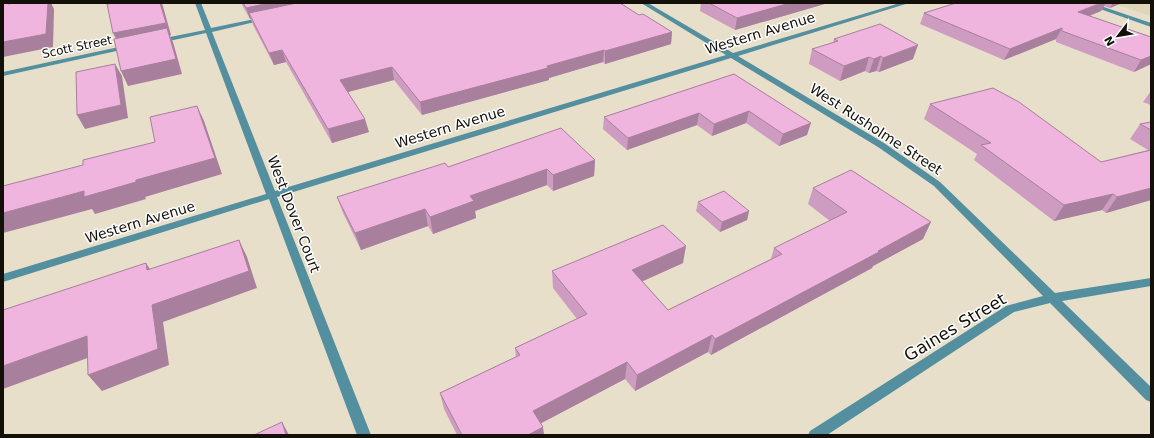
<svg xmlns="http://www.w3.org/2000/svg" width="1154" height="438" font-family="'DejaVu Sans',sans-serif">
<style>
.built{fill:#dfd5b9}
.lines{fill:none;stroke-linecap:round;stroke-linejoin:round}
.minor{fill:#538f9e;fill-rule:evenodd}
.tertiary{fill:#538f9e;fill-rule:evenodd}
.wall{fill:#ce9cc0}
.shaded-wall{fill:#a87f9c}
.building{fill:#f0b5df;stroke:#a87f9c}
.labels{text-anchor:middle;stroke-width:3;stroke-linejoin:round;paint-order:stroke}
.far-street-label{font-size:12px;fill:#131009;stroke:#fff}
.street-label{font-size:14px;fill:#131009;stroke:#fff}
.near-street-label{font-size:17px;fill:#131009;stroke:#fff}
</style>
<rect width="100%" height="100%" fill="#e7dfca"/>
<path class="built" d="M1112,3H1151V16Z"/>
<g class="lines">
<g class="minor">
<path d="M195,3H201L211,28L265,17L268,19L212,32L275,191L726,55L641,3H648L733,53L900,3H909L738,56L884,143L940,182L1055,293L1151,278V286L1062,301L1151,387V402L1146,400L1050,303L1014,312L827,435H808L810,431L1006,306L1043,296L934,186L878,147L731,58L277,197L371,435H357L269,199L3,282V274L266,194L206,33L160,43L157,41L160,39L205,30Z"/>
<path d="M128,45L130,46V48L3,76V72Z"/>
</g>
<path class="tertiary" d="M1083,3H1092L1151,23V27Z"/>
</g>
<g class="wall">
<path d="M241,3H620L639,15L672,32L671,44L605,64L603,62L549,78V80L422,115L394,80L348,92L369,132L332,143L286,62L274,65L253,25L251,19H250Z"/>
<path d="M701,3H828L735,30L700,11Z"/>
<path d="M956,3H1122L1110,8L1104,6L1101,11L1090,16L1151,37V64L1134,72L1056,42V39L1004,60L920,24L924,13Z"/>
<path d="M834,39L913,59L879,72L876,71L869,73L865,71L840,81L809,64L812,49L833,43Z"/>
<path d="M734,74L807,135L779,146L746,123L712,136L697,125L627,150L603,129L604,117Z"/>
<path d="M1151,91V105L1143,102Z"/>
<path d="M930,104L1101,162L1148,150L1130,139L1140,124L1151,122V200L1106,213L1102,210L1054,221L974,160L977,154L924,119Z"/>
<path d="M595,160L594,176L553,191L547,185L475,211L476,218L433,234L428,226L361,250L343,213L337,197L448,167Z"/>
<path d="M813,188L923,239L873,266L872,268L711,355L708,352L635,391L625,379L541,423L544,435H457L444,409L440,393L516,357L515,348L577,319L553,288L552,271L683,263L642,281L668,310L771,259L774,248L830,221L808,204Z"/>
<path d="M698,202L749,211L747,220L720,232L696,211Z"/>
</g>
<g class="shaded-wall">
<path d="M48,3H51L54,9L53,47L3,57V42Z"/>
<path d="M160,3H162L171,35L170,36L173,42L182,74L128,86L121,71L120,46L113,33Z"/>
<path d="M269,3H328L249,13L251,19H250L246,8Z"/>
<path d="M790,3H828L735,30L737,18Z"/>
<path d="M1101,3H1106L1101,11L1073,22L1078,12Z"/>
<path d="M1113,3H1122L1110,8Z"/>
<path d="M1062,28L1056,39L1004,60L1010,49Z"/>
<path d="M672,32L671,44L605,64V51Z"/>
<path d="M918,45L913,59L879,72L883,58Z"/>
<path d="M282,50L286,62L274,65L269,53Z"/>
<path d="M604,50L603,62L549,78V80L422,115L420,102Z"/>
<path d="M881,56L876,71L869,73L874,59Z"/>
<path d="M1151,56V64L1134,72L1141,60Z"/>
<path d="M869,57L865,71L840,81L844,66Z"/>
<path d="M115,64L122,76L128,118L85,129L77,115Z"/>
<path d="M392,67L394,80L344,93L340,80Z"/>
<path d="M197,106L204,121L222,174L145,197L146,199L95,214L92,209L3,233V213L84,191L136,180Z"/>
<path d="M749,111L746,123L712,136L714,124Z"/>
<path d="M699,113L697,125L627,150L628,138Z"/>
<path d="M365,119L369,132L332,143L328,129Z"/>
<path d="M811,123L807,135L779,146L783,134Z"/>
<path d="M595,160L594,176L553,191V175Z"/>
<path d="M547,169V185L475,211L476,218L433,234L430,217L470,196Z"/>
<path d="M1151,188V200L1106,213L1117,197Z"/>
<path d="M1113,194L1102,210L1054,221L1064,205Z"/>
<path d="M425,209L428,226L361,250L355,233Z"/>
<path d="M749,211L747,220L720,232L722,222Z"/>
<path d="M931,222L923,239L873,266L872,268L711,355L715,339Z"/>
<path d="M239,240L247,257L257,288L163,322L169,365L102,391L88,375L152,305Z"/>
<path d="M686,246L683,263L630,287L632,270Z"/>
<path d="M146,263L157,280L147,270Z"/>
<path d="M712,335L708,352L635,391L637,375Z"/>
<path d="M87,336L101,353L3,389V366Z"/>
<path d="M627,362L625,379L534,427L533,411Z"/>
<path d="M282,422L289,435H286Z"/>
<path d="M543,427L544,435H528Z"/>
</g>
<g class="building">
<path d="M3,3H8V4L14,3H48L46,34L3,42Z"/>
<path d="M115,3H160L166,23L113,33L107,4Z"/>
<path d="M243,3H269L246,8Z"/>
<path d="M297,3H620L639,15L643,14L672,32L605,51L604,50L547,66L548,68L420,102L392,67L340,80L365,119L328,129L282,50L269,53L249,13Z"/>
<path d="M709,3H790L737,18Z"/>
<path d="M956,3H1101L1078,12L1151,37V56L1141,60L1062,31V28L1010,49L924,13Z"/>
<path d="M880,24L918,45L883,58L881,56L874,59L869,57L844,66L812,49L838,41L834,39Z"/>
<path d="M167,28L176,59L121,71L114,39Z"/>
<path d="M115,64L121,105L77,115L76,72Z"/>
<path d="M734,74L811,123L783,134L749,111L714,124L699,113L628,138L604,117Z"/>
<path d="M993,88L1019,102L1101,162L1151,150V188L1117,197L1113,194L1064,205L981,145L991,143L930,104Z"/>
<path d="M197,106L215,158L136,180V182L84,197V191L3,213V186L83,165V160L155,142L150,117Z"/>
<path d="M1151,122V130L1140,124Z"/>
<path d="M561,128L595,160L553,175L547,169L470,196L474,201L430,217L425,209L355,233L337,197L445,163L448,167Z"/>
<path d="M851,170L931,222L878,251L879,252L715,339L712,335L637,375L627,362L533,411L543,427L528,435H462L440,393L520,355L515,348L587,314L552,271L663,225L686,246L632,270L668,310L782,254L774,248L847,212L813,188Z"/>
<path d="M724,191L749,211L722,222L698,202Z"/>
<path d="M239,240L249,271L152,305L158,349L88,375L87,336L3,366V310L146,263L147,270Z"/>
<path d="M282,422L286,435H254Z"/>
</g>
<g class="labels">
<g class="far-street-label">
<text transform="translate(77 47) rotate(-12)" y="4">Scott Street</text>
</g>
<g class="street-label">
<text transform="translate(760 33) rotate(-17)" y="5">Western Avenue</text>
<text transform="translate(450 127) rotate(-17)" y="5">Western Avenue</text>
<text transform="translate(876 129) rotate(33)" y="5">West Rusholme Street</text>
<text transform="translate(294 214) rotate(69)" y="5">West Dover Court</text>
<text transform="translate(140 222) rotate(-17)" y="5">Western Avenue</text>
</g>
<g class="near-street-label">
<text transform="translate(955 327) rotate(-31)" y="6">Gaines Street</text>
</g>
</g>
<rect width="1154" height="438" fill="none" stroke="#131009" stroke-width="8"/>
<g transform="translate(1118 36) rotate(239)" stroke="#ffffff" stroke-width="3" paint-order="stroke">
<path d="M0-3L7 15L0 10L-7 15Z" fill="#131009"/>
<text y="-6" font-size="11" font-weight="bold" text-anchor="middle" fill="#131009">N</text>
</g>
</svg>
